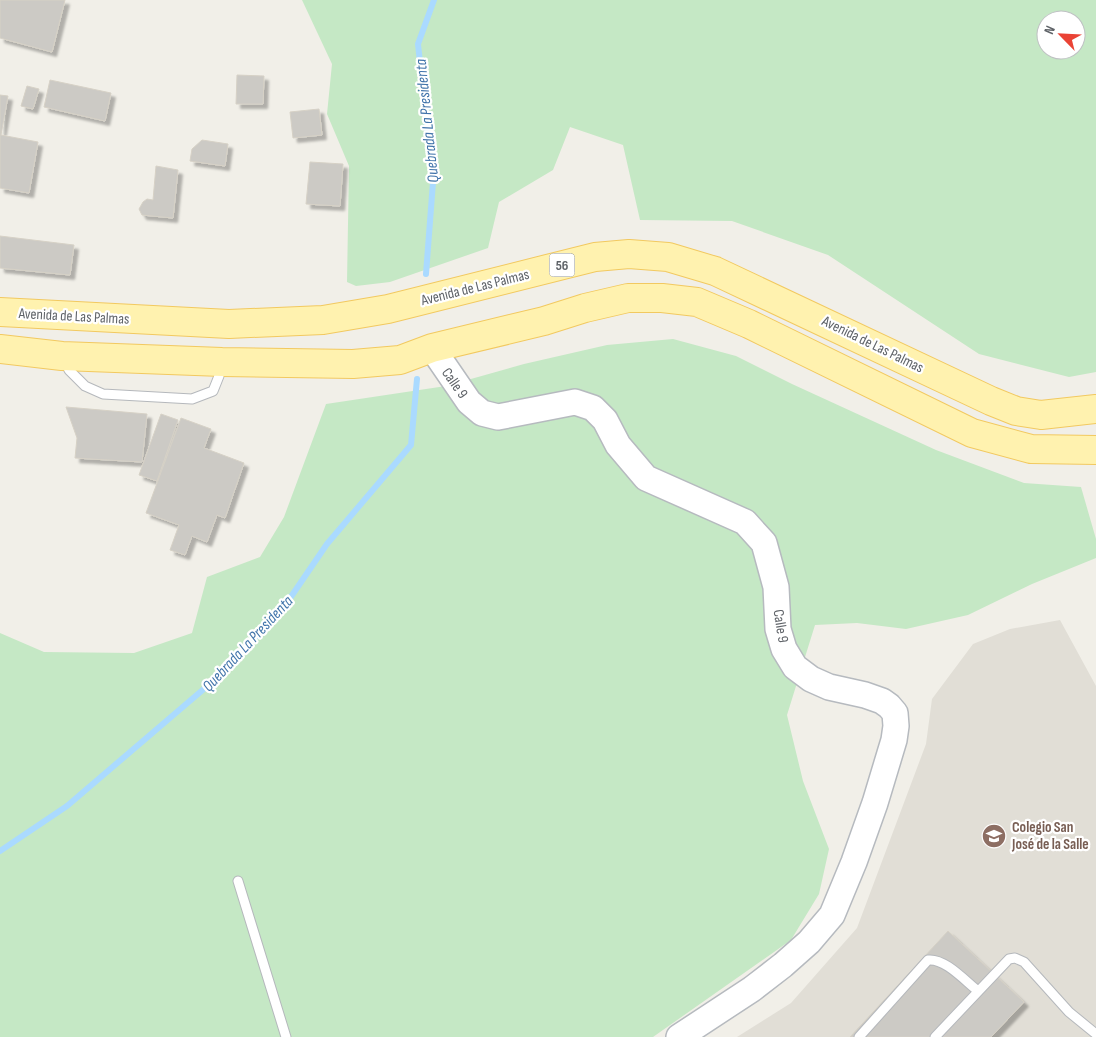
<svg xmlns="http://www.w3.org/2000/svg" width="1096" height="1037" font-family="'Sofia Sans Condensed',sans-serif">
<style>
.education{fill:#e1ded6}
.green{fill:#c5e8c5;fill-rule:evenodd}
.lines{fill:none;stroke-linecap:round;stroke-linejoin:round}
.stream{stroke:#aadaff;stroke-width:6}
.building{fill:#cccac5;stroke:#d6d1c6;filter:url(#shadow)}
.lane-casing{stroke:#b5b8bc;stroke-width:11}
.secondary-casing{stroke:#b6babf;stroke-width:28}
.primary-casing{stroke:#f2c960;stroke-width:30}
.lane{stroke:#fff;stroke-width:9}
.secondary{stroke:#fff;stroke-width:25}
.primary{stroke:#fff2af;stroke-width:28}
.labels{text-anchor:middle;stroke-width:4.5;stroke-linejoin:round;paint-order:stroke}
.shield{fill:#fff;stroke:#8f9295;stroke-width:1}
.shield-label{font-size:14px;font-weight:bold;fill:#5f6368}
.street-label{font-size:15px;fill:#5f6368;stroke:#fff}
.education-label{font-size:15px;font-weight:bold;fill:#785e54;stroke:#fff;text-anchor:start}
.water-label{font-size:16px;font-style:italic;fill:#4174aa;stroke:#fff}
</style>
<defs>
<filter id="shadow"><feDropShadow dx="4.5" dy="4.5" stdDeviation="1" flood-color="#0004"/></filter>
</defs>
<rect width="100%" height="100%" fill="#f1efe8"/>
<path class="education" d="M1060,620L1096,686V1037H737L791,1003L857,928L926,744L932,699L973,644L1010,629Z"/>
<g class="green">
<path d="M302,0H1096V372L1069,377L979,354L828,255L732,221L640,220L623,145L570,127L553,170L499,202L488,248L390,282L356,286L347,282L349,166L327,114L332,64ZM1046,20H1076V50H1046Z"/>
<path d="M673,339L736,356L792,384L936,450L1024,483L1081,487L1096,539V558L1032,584L968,615L906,629L857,623L815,625L787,715L803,781L829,849L819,894L791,940L653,1037H0V633L44,652L134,653L192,633L207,577L260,557L284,517L326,404L446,386L524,364L607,345Z"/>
</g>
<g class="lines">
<g class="stream">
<path d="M426,274L433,182L418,44L434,0"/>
<path d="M0,851L67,806L219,676L284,607L327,544L411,445L417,379"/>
</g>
</g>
<g class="building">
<path d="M0,0H65L52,52L0,38Z"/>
<path d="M237,75L264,76L263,104H236Z"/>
<path d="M50,80L111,93L105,121L44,107Z"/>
<path d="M27,86L39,89L33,109L21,106Z"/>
<path d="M0,95L8,96L1,135L38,142L29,193L0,188Z"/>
<path d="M319,109L322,135L293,138L290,112Z"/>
<path d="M202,140L228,144L225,166L190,161L192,149Z"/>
<path d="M310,162L343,164L340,206L306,204Z"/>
<path d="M156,166L178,170L173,218L142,215L139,209L143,202L147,199L153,200Z"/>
<path d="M0,236L74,245L70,275L0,268Z"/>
<path d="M66,407L147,414L142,462L75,458L77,438Z"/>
<path d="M161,414L178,420L157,481L139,475Z"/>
<path d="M181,418L211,429L204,448L244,463L225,518L217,515L207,542L192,536L185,555L170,550L179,525L146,513Z"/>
<path d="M948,931L1024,1002L991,1037H850Z"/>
</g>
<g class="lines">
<g class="lane-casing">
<g id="lane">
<path d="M64,360L69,370L85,386L103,394L192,399L213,391L219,376L221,365"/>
<path d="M238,881L286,1037"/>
<path d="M859,1037L928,960C945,958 965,981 978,991"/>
<path d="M935,1037L1009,959L1015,958L1024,962L1069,1012L1096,1034"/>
</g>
</g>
<g class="secondary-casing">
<path id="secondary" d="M432,348L469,402L482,413L498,417L575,402L593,408L605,420L618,445L646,478L745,522L764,543L776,587L778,629L784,649L795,667L811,679L829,687L865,695L882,701L889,706L895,713L896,726L894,740L875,803L854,862L832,915L809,942L783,965L752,989L679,1037"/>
</g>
<g class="primary-casing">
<g id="primary">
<path d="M0,312L229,324L323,320L388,309L595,257L629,254L668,257L715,271L991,401L1016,411L1041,415L1096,409"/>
<path d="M0,349L62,356L222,362L353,364L400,360L432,348L544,321L585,308L628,298H662L697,302L749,324L972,433L1031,449L1096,450"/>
</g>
</g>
<use href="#lane" class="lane"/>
<use href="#secondary" class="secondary"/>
<use href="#primary" class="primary"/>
</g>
<defs>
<g id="university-disc" transform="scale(1.25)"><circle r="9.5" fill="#8d6e63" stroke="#fff"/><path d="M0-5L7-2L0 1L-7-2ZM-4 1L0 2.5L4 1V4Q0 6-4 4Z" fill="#fff"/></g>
</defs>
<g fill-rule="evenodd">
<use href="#university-disc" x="994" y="836"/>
</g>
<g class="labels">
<rect class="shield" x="549.5" y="253.5" width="25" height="23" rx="4"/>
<g class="shield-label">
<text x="562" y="270">56</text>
</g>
<g class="street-label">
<text transform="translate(475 287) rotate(-14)" y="5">Avenida de Las Palmas</text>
<text transform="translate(74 316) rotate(3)" y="5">Avenida de Las Palmas</text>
<text transform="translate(873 344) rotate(26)" y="5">Avenida de Las Palmas</text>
<text transform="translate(455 383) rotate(55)" y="5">Calle 9</text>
<text transform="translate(781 626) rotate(81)" y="5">Calle 9</text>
</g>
<g class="education-label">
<text x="1012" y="832">Colegio San<tspan x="1012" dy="17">José de la Salle</tspan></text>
</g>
<g class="water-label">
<text transform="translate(426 121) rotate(-96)" y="6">Quebrada La Presidenta</text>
<text transform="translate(247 643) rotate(-47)" y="6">Quebrada La Presidenta</text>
</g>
</g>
<g transform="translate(1061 35) rotate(294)"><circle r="24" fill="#ffffff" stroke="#bfc1c3"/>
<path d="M0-4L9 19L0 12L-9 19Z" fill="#ea4335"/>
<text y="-8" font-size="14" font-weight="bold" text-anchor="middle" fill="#5f6368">N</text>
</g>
</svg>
